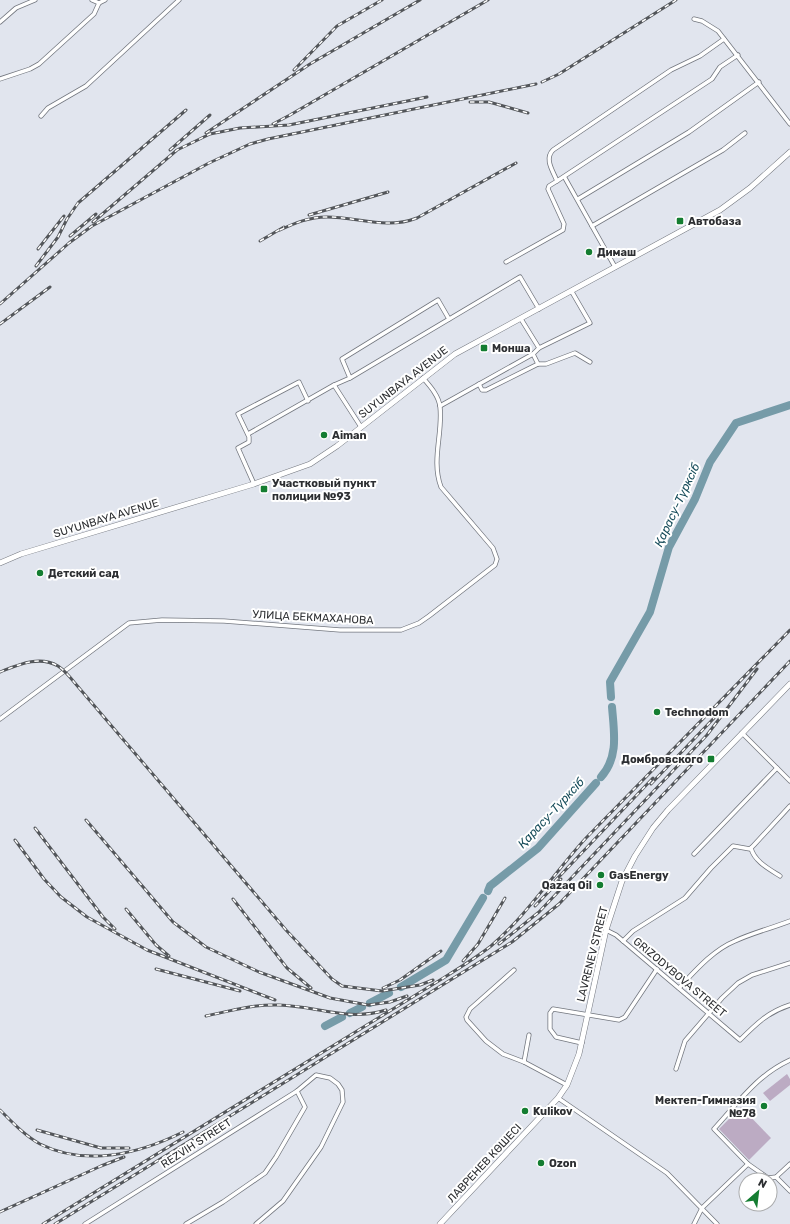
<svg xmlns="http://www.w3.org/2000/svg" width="790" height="1224" font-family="Rubik,sans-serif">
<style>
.green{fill:#bcabc3}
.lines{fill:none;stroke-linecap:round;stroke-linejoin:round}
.river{stroke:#769ba8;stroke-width:8}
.minor-casing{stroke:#73777f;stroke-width:5}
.primary-casing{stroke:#73777f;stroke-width:6}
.minor{stroke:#fff;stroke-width:3.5}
.primary{stroke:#fff;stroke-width:5}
.rail-casing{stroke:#53565a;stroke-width:3}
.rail{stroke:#fff;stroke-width:1.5;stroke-dasharray:4.5;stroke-linecap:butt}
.poi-dot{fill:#147d31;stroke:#fff;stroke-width:1.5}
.labels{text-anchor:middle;stroke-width:4;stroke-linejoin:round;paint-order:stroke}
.poi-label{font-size:11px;font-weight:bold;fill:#2d2f32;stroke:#fff;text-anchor:start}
.street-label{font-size:11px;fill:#2d2f32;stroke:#fff}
.water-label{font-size:12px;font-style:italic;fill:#164c5a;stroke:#fff}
</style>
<rect width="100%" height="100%" fill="#e1e5ee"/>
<g class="green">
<path d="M787,1074L790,1079V1085L770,1101L763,1093Z"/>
<path d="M741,1107L771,1138L749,1160L719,1129Z"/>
</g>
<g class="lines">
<g class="river">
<path d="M611,697L610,682L650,612L669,547L695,499L710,462L736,423L790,405"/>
<path d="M601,777C619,757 614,732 612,707"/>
<path d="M488,891L490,886L538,848L596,783"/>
<path d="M401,987L446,960L483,898"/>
<path d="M370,1003L389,993"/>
<path d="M350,1013L362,1007"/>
<path d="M325,1026L342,1017"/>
</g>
<g class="minor-casing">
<g id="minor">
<path d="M92,0L99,3"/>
<path d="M99,3L105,0"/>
<path d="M694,19L702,21L718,31L790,124"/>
<path d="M0,22L16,8L35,0"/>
<path d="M724,39L700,56L671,70L553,150C544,159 553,171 557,181L712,79L720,67L738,55"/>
<path d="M0,79L30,69L39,64L94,14L99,3"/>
<path d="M41,116L48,108L86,86L179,0"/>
<path d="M565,178L615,267"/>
<path d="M578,199L689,132L759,82"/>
<path d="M592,226L723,150L745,133"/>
<path d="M506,262L563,230L564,224L548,189L549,186L557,181"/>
<path d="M539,348L590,323L572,292"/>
<path d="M533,354L538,364H546L575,353L590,362"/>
<path d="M350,378L342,359L438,300L449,319"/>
<path d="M479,384L482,390H486L538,364"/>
<path d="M334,385L350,378L520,277L539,309"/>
<path d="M440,406L533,354L539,348L521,319"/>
<path d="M248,434L334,385L361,427"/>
<path d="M254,484L238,448L249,442V437L238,414L299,382L308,401"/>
<path d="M0,719L129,623L162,620L224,621L340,630H401L419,623L429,616L495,565L497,559L493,548L441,487C431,460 443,434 440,407C439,396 430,386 423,378"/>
<path d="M742,733L790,781"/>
<path d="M751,848C754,861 769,869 780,876"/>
<path d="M694,854L777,768"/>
<path d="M606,930L616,935L740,1040C756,1024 768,1012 790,1005"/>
<path d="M623,941L633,931L685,898L711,868L733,846L750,849L754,845L790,806"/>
<path d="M514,970L470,1009L466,1017L467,1020L486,1041L503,1054L524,1062L567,1085"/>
<path d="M679,988C695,971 713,950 735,941C752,933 772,928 790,921"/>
<path d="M582,1043L556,1037L550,1029V1013L553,1009L619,1020L625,1017L657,969"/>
<path d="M790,1060C757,1075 738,1103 714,1129L748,1164L768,1178L776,1177L790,1164"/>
<path d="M524,1062L529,1035"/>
<path d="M676,1069L685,1041L722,998L738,983L752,975L790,963"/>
<path d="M558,1098L667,1173L717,1224"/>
<path d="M776,1177L790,1191"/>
<path d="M85,1224L297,1091L316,1075L330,1078L338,1084L342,1090L343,1102L321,1147L283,1201L256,1224"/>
<path d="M186,1224L223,1202L265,1173L276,1157L305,1107L297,1091"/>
<path d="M694,1224L702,1208L748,1164"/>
</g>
</g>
<g class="primary-casing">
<g id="primary">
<path d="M0,563L21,554L254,484L310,464L337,446L455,354L720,210L750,188L790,152"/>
<path d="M440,1224L558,1098L567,1085L579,1054L606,930L622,881L635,856L653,828L668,810L790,684"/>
</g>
</g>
<use href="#minor" class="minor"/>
<use href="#primary" class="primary"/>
<g class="rail-casing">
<g id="rail">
<path d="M294,70L337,26L382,0"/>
<path d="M542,82L559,74L676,0"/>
<path d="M470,102H489L528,113"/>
<path d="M273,124L290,115L488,0"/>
<path d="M206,133L310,64L420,0"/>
<path d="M170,150L210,115"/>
<path d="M309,215L388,192"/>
<path d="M93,222L177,150L210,134L240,128L289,125L427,97"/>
<path d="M280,230C295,223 309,217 327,217C358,217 386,230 417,218L516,163"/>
<path d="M70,236L96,214"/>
<path d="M260,241L284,227"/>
<path d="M38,249L64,216"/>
<path d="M36,266L58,237L67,219L78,203L186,110"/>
<path d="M0,304L69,243L92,226L209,163L250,144L268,139L536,84"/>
<path d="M0,324L50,287"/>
<path d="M0,672C18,665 39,655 58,666C64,670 70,677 74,682L286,930L332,979L342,986L382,991L420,985L433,980"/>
<path d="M651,784L714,718"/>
<path d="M86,820L173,922L206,947L259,972L330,998L368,1005L390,1002L407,996"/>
<path d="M35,828L103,917L115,929"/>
<path d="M15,840L44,879L61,897L87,917L147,950L275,1000"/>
<path d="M555,881L653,778"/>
<path d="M233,899L287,968L311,988"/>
<path d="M535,906L561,879"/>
<path d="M126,909L156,945L169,956"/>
<path d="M499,944L539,912L707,735L757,669"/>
<path d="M463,961L478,944L505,898"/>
<path d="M156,969L240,991"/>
<path d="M383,988L400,980L441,951"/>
<path d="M206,1016C230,1011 254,1004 279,1005C317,1006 347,1022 386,1010"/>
<path d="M0,1110C12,1122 25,1136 40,1144C86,1167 139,1154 183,1132"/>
<path d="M37,1130L101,1148H129"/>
<path d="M0,1212L101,1166L124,1157"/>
<path d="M43,1224L445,977C461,967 477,957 491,946C527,915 554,873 586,838L790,630"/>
<path d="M55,1224L512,942L559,904L790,661"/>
</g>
</g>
<use href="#rail" class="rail"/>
</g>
<g class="poi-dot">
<rect x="676" y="217" width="8" height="8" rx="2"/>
<circle cx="589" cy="252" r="4"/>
<rect x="480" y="344" width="8" height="8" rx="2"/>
<circle cx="324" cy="435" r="4"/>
<rect x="260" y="485" width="8" height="8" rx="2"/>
<circle cx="40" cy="573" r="4"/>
<circle cx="657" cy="712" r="4"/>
<rect x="707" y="755" width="8" height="8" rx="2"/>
<circle cx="601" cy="875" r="4"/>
<circle cx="600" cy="885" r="4"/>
<circle cx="764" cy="1106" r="4"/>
<circle cx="525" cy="1111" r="4"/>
<circle cx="541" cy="1163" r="4"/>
</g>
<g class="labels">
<g class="poi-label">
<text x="688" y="225">Автобаза</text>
<text x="597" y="256">Димаш</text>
<text x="492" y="352">Монша</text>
<text x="332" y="439">Aiman</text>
<text x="272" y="487">Участковый пункт<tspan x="272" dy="13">полиции №93</tspan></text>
<text x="48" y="577">Детский сад</text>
<text x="665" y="716">Technodom</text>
<text x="703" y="763" text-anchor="end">Домбровского</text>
<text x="609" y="879">GasEnergy</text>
<text x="592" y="889" text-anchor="end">Qazaq Oil</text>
<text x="756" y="1104" text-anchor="end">Мектеп-Гимназия<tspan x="756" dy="13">№78</tspan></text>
<text x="533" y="1115">Kulikov</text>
<text x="549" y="1167">Ozon</text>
</g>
<g class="street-label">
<text transform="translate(403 382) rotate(-38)" y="4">SUYUNBAYA AVENUE</text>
<text transform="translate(106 518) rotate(-17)" y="4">SUYUNBAYA AVENUE</text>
<text transform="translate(313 617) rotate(3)" y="4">УЛИЦА БЕКМАХАНОВА</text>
<text transform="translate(592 954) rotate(-76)" y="4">LAVRENEV STREET</text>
<text transform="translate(680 977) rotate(40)" y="4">GRIZODYBOVA STREET</text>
<text transform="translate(196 1143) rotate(-33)" y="4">REZVIH STREET</text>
<text transform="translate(484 1163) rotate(-47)" y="4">ЛАВРЕНЕВ КӨШЕСІ</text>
</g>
<g class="water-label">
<text transform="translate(677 505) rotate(-65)" y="4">Қарасу-Түрксіб</text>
<text transform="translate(551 813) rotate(-47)" y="4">Қарасу-Түрксіб</text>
</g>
</g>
<g transform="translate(758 1192) rotate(28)"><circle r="19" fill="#ffffff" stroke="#abacad"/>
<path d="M0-3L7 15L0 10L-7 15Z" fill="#147d31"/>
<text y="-6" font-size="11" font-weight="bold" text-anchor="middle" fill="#2d2f32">N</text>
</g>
</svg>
